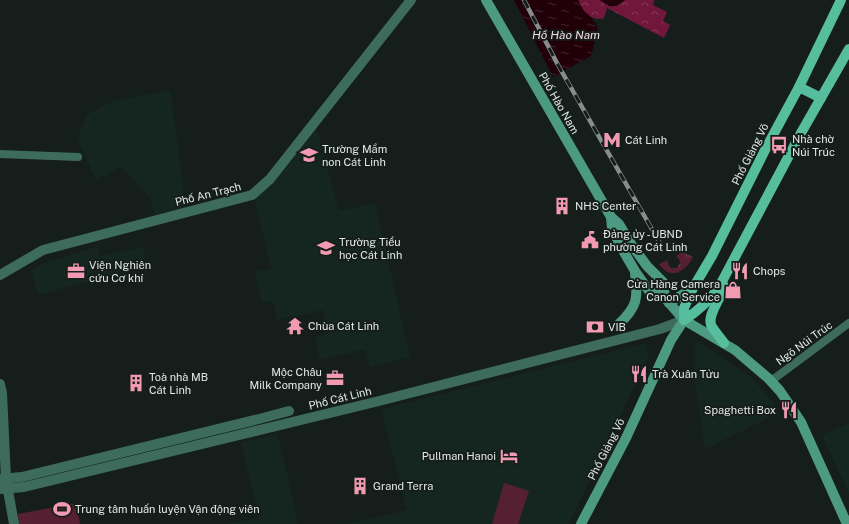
<svg xmlns="http://www.w3.org/2000/svg" width="849" height="524" font-family="'Public Sans',sans-serif">
<style>
.built{fill:#152620}
.grass{fill:url(#grass-tufts)}
.forest{fill:url(#forest-crowns)}
.pitch{fill:#562032}
.water{fill:url(#water-ripples)}
.lines{fill:none;stroke-linecap:round;stroke-linejoin:round}
.minor{stroke:#3e6c5c;stroke-width:8}
.tertiary{stroke:#3e6c5c;stroke-width:10}
.secondary{stroke:#4c9a81;stroke-width:10}
.primary{stroke:#56bd9d;stroke-width:10}
.rail-casing{stroke:#868d8b;stroke-width:4.5}
.rail{stroke:#151e1b;stroke-width:3;stroke-dasharray:9;stroke-linecap:butt}
.labels{text-anchor:middle;stroke-width:4;stroke-linejoin:round;paint-order:stroke}
.street-label{font-size:11px;fill:#e2e8e6;stroke:#151e1b}
.poi-label{font-size:11px;fill:#e2e8e6;stroke:#151e1b;text-anchor:start}
.water-label{font-size:12px;font-style:italic;fill:#f5dae1;stroke:#151e1b}
</style>
<defs>
<pattern id="grass-tufts" width="24" height="20" patternUnits="userSpaceOnUse"><rect width="24" height="20" fill="#562032"/><path d="M3 7l-1-3M5 7V3M7 7l1-3M15 17l-1-3M17 17v-4M19 17l1-3" fill="none" stroke="#6e4050"/></pattern>
<pattern id="forest-crowns" width="20" height="18" patternUnits="userSpaceOnUse"><rect width="20" height="18" fill="#72173c"/><path d="M2 6a3 3 0 1 1 6 0M12 15a3 3 0 1 1 6 0" fill="none" stroke="#863958"/></pattern>
<pattern id="water-ripples" width="26" height="14" patternUnits="userSpaceOnUse"><rect width="26" height="14" fill="#210009"/><path d="M2 4q2-2 4 0t4 0M15 11q2-2 4 0t4 0" fill="none" stroke="#41252d"/></pattern>
</defs>
<rect width="100%" height="100%" fill="#151e1b"/>
<g class="built">
<path d="M170,90L177,137L186,208L155,214L150,198L121,167L96,180L77,138L87,115L102,106L114,101Z"/>
<path d="M316,127L339,211L375,203L410,357L370,367L365,349L320,360L315,337L328,334L323,310L277,320L273,301L262,303L255,272L271,268L254,197Z"/>
<path d="M98,246L100,256L143,247L147,266L38,295L31,270L45,263Z"/>
<path d="M695,340L725,359L752,378L773,402L779,413L705,449L694,378Z"/>
<path d="M645,343L649,355L569,524H346L407,510L381,409Z"/>
<path d="M849,423V493L822,435Z"/>
<path d="M277,434L289,481L298,524H225L259,518L241,443Z"/>
</g>
<path class="grass" d="M683,252L693,257C685,272 671,281 659,264L668,260V264L671,268H677L680,263L679,259L676,256Z"/>
<path class="forest" d="M578,0H600L608,6H617L625,0H654L653,5L667,12L663,21L670,25L664,38L607,8L604,18C592,22 581,11 578,0Z"/>
<g class="pitch">
<path d="M504,483L529,491L518,524H492Z"/>
<path d="M76,503L80,524H19L18,514Z"/>
</g>
<g class="water">
<path d="M514,0H578L584,11L591,17L596,24L598,30L591,56L553,77Z"/>
<path d="M600,0H625C614,8 611,9 600,0Z"/>
</g>
<g class="lines">
<g class="minor">
<path d="M0,154L78,157"/>
<path d="M771,381L849,323"/>
</g>
<g class="tertiary">
<path d="M0,275L43,250L252,195L270,179L411,0"/>
<path d="M0,384L2,393L6,479L14,524"/>
<path d="M0,479L22,477L259,419L289,411"/>
<path d="M0,489L24,487L375,402L660,329L684,320"/>
</g>
<g class="secondary">
<path d="M486,0L611,217L619,224L631,244L647,266L663,282L665,298"/>
<path d="M611,217L612,228L621,247L635,271L649,291L665,298L684,320L735,350L768,378L780,391L801,422L847,524"/>
<path d="M669,303L693,288"/>
<path d="M619,324C638,306 638,298 635,273"/>
<path d="M581,524L626,438L671,340L684,320"/>
</g>
<g class="primary">
<path d="M799,87L821,98"/>
<path d="M724,286C722,298 707,314 711,325C714,331 720,337 724,343"/>
<path d="M684,320V308L693,288L712,256L765,150L799,87L841,0"/>
<path d="M684,320C698,311 708,302 718,289L801,133L849,49"/>
</g>
<g class="rail-casing">
<path id="rail" d="M524,0L558,65L661,245"/>
</g>
<use href="#rail" class="rail"/>
</g>
<defs>
<g id="metro-bare" transform="scale(1.38)"><path d="M-5.5 5V-5H-3L0 0L3-5H5.5V5H3V-.5L0 4L-3-.5V5Z" fill="#f19ab2" stroke="#151e1b" stroke-width="2.5" paint-order="stroke"/></g>
<g id="bus-bare" transform="scale(1.38)"><path d="M-5-6H5V4H4V6H2V4H-2V6H-4V4H-5ZM-3.5-4V0h7V-4ZM-3.5 1.2v1.5H-2V1.2ZM2 1.2v1.5H3.5V1.2Z" fill="#f19ab2" stroke="#151e1b" stroke-width="2.5" paint-order="stroke"/></g>
<g id="school-bare" transform="scale(1.38)"><path d="M0-5L7-2L0 1L-7-2ZM-4 1L0 2.5L4 1V4Q0 6-4 4Z" fill="#f19ab2" stroke="#151e1b" stroke-width="2.5" paint-order="stroke"/></g>
<g id="building-bare" transform="scale(1.38)"><path d="M-4-6H4V6H1V3H-1V6H-4ZM-2.5-4.3h1.7v1.8h-1.7ZM.8-4.3h1.7v1.8H.8ZM-2.5-1h1.7V.8h-1.7ZM.8-1h1.7V.8H.8Z" fill="#f19ab2" stroke="#151e1b" stroke-width="2.5" paint-order="stroke"/></g>
<g id="civic-bare" transform="scale(1.38)"><path d="M-.6-6.5H3V-4.5H.6V-3L4-1V1h2V6H-6V1h2V-1L-.6-3ZM-1.2 2.5V6h2.4V2.5Z" fill="#f19ab2" stroke="#151e1b" stroke-width="2.5" paint-order="stroke"/></g>
<g id="office-bare" transform="scale(1.38)"><path d="M-6-3h4V-5.5h4V-3h4V5H-6ZM-1-4.5V-3h2v-1.5ZM-6 0V1H6V0Z" fill="#f19ab2" stroke="#151e1b" stroke-width="2.5" paint-order="stroke"/></g>
<g id="restaurant-bare" transform="scale(1.38)"><path d="M-5-6h1v4h1v-4h1v4h1v-4h1v5L-1.5 .5V6h-2V.5L-5-1ZM5-6V6H3V1.5H1.5Q1.5-4 5-6Z" fill="#f19ab2" stroke="#151e1b" stroke-width="2.5" paint-order="stroke"/></g>
<g id="shop-bare" transform="scale(1.38)"><path d="M-5-2.5h2.3a2.7 3.5 0 0 1 5.4 0H5L5.5 6h-11ZM-1.5-2.5h3a1.5 2.3 0 0 0-3 0Z" fill="#f19ab2" stroke="#151e1b" stroke-width="2.5" paint-order="stroke"/></g>
<g id="temple-bare" transform="scale(1.38)"><path d="M0-6L5-2H3V0L6.5 2.5H4V6H1.5V3h-3V6H-4V2.5H-6.5L-3 0V-2H-5Z" fill="#f19ab2" stroke="#151e1b" stroke-width="2.5" paint-order="stroke"/></g>
<g id="bank-bare" transform="scale(1.38)"><path d="M-6-4H6V4H-6ZM0-2.3a2.3 2.3 0 1 0 0 4.6a2.3 2.3 0 1 0 0-4.6Z" fill="#f19ab2" stroke="#151e1b" stroke-width="2.5" paint-order="stroke"/></g>
<g id="hotel-bare" transform="scale(1.38)"><path d="M-6-4.5h1.5V1H6V5H4.5V3h-9V5H-6ZM-4 0a1.8 1.8 0 1 1 3.6 0ZM.5 0V-2.5h3Q6-2.5 6 0Z" fill="#f19ab2" stroke="#151e1b" stroke-width="2.5" paint-order="stroke"/></g>
<g id="stadium-bare" transform="scale(1.38)"><path d="M0-5a6.5 5 0 1 0 0 10a6.5 5 0 1 0 0-10ZM-3.5-1.8h7v3.6h-7Z" fill="#f19ab2" stroke="#151e1b" stroke-width="2.5" paint-order="stroke"/></g>
</defs>
<g fill-rule="evenodd">
<use href="#metro-bare" x="612" y="140"/>
<use href="#bus-bare" x="779" y="145"/>
<use href="#school-bare" x="309" y="155"/>
<use href="#building-bare" x="562" y="206"/>
<use href="#civic-bare" x="590" y="240"/>
<use href="#school-bare" x="326" y="248"/>
<use href="#office-bare" x="76" y="271"/>
<use href="#restaurant-bare" x="740" y="271"/>
<use href="#shop-bare" x="733" y="290"/>
<use href="#temple-bare" x="295" y="326"/>
<use href="#bank-bare" x="595" y="327"/>
<use href="#restaurant-bare" x="639" y="374"/>
<use href="#office-bare" x="335" y="378"/>
<use href="#building-bare" x="136" y="383"/>
<use href="#restaurant-bare" x="789" y="410"/>
<use href="#hotel-bare" x="509" y="456"/>
<use href="#building-bare" x="360" y="486"/>
<use href="#stadium-bare" x="62" y="509"/>
</g>
<g class="labels">
<g class="street-label">
<text transform="translate(559 103) rotate(60)" y="4">Phố Hào Nam</text>
<text transform="translate(750 154) rotate(-63)" y="4">Phố Giảng Võ</text>
<text transform="translate(208 194) rotate(-14)" y="4">Phố An Trạch</text>
<text transform="translate(804 343) rotate(-36)" y="4">Ngõ Núi Trúc</text>
<text transform="translate(340 398) rotate(-14)" y="4">Phố Cát Linh</text>
<text transform="translate(606 449) rotate(-63)" y="4">Phố Giảng Võ</text>
</g>
<g class="poi-label">
<text x="792" y="143">Nhà chờ<tspan x="792" dy="13">Núi Trúc</tspan></text>
<text x="625" y="144">Cát Linh</text>
<text x="322" y="153">Trường Mầm<tspan x="322" dy="13">non Cát Linh</tspan></text>
<text x="575" y="210">NHS Center</text>
<text x="603" y="238">Đảng ủy - UBND<tspan x="603" dy="13">phường Cát Linh</tspan></text>
<text x="339" y="246">Trường Tiểu<tspan x="339" dy="13">học Cát Linh</tspan></text>
<text x="89" y="269">Viện Nghiên<tspan x="89" dy="13">cứu Cơ khí</tspan></text>
<text x="753" y="275">Chops</text>
<text x="720" y="288" text-anchor="end">Cửa Hàng Camera<tspan x="720" dy="13">Canon Service</tspan></text>
<text x="308" y="330">Chùa Cát Linh</text>
<text x="608" y="331">VIB</text>
<text x="322" y="376" text-anchor="end">Mộc Châu<tspan x="322" dy="13">Milk Company</tspan></text>
<text x="652" y="378">Trà Xuân Tửu</text>
<text x="149" y="381">Toà nhà MB<tspan x="149" dy="13">Cát Linh</tspan></text>
<text x="776" y="414" text-anchor="end">Spaghetti Box</text>
<text x="496" y="460" text-anchor="end">Pullman Hanoi</text>
<text x="373" y="490">Grand Terra</text>
<text x="75" y="513">Trung tâm huấn luyện Vận động viên</text>
</g>
<g class="water-label">
<text x="566" y="39">Hồ Hào Nam</text>
</g>
</g>
</svg>
